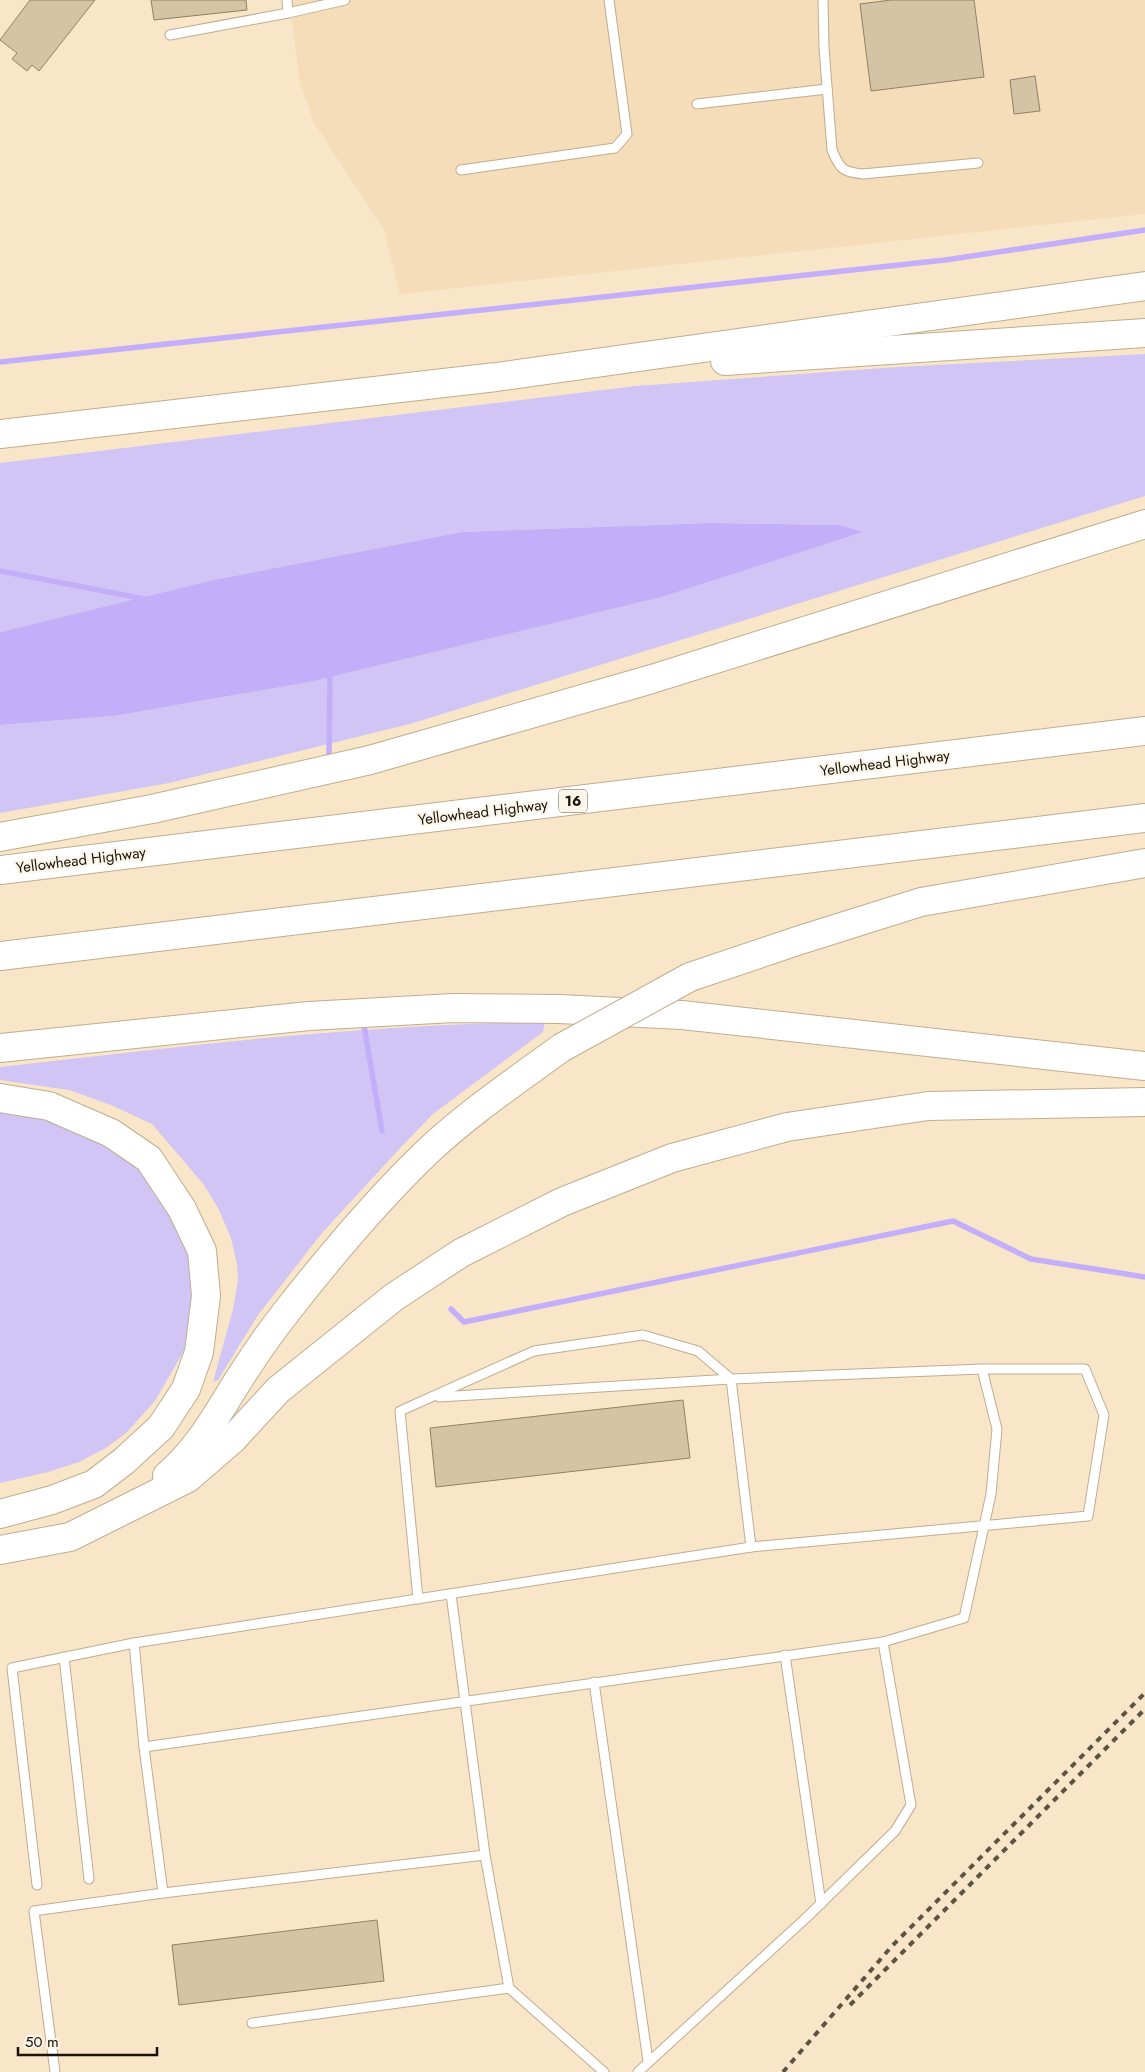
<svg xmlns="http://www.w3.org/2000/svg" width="1145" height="2072" font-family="Jost,sans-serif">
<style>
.built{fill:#f4ddb8}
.green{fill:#d1c5f6}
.water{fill:#c3aefa}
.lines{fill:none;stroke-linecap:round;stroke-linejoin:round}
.stream{stroke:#c3aefa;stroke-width:5.5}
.building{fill:#d5c3a5;stroke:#918064}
.lane-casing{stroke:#bfad90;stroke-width:11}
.highway-casing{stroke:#bfad90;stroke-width:30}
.lane{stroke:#fff;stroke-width:9}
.highway{stroke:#fff;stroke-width:28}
.rail{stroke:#5d5343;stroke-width:4;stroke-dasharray:6 6;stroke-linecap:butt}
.highway-bridge-casing{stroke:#bfad90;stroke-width:30;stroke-linecap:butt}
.highway-bridge{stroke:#fff;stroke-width:28}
.labels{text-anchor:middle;stroke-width:4.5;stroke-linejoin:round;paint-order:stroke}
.shield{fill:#fcf5e9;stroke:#5d574c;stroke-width:1}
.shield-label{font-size:14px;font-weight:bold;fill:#191308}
.street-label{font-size:15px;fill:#191308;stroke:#fcf5e9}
</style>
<rect width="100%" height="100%" fill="#f9e6c8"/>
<path class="built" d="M289,0H1145V214L400,294L384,230L313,121L300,83Z"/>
<g class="green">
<path d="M1145,354V496L410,724L169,783L0,813V725L114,716L310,682L662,597L862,532L840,525L709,523L462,532L213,580L0,632V463L636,386L897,367Z"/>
<path d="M545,1022L543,1032L433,1114L403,1145L322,1233L258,1315L218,1380L213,1382L233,1309L238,1281L237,1264L231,1238L218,1208L204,1185L152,1124L111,1105L69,1090L0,1080V1067C181,1046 363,1024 545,1022Z"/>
<path d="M0,1112L50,1119L93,1134L136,1162L178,1218L195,1276L189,1342L155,1401L126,1433L106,1448L79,1462L48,1472L0,1483Z"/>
</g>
<path class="water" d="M709,523L840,525L863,532L662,597L310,682L114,716L0,725V632L213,580L462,532Z"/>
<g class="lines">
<g class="stream">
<path d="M0,362L945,260L1145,230"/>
<path d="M0,571L145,599"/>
<path d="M329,753L330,671"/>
<path d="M363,1020L382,1131"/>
<path d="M451,1309L464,1322L953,1221L1031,1259L1145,1277"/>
</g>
</g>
<g class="building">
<path d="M30,0H95L39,71L32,65L27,71L12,59L17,53L0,40Z"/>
<path d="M151,0H246L247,10L154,20Z"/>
<path d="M891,0H974L984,77L871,91L860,4Z"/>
<path d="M1035,76L1040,111L1014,114L1010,80Z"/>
<path d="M683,1400L690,1458L436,1487L430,1428Z"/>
<path d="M377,1920L384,1981L179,2005L172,1945Z"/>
</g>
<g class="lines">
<g class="lane-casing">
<g id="lane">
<path d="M287,0L288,13"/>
<path d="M823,0L824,48L832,150C840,169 842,172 863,174L978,163"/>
<path d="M170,35L288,13L345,0"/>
<path d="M697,104L827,89"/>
<path d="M461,170L615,148L627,134L609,0"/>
<path d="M439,1397L731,1379"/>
<path d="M451,1594L485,1855"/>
<path d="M418,1599L400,1411L534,1351L643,1335L698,1351L731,1379"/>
<path d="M785,1655L821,1904"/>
<path d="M64,1657L89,1879"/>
<path d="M594,1682L648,2061"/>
<path d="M144,1747L134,1643L751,1547"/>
<path d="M37,1885L12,1668L134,1643"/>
<path d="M163,1893L144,1747L883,1642"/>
<path d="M252,2023L509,1988"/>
<path d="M55,2072L34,1911L163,1893L485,1855L509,1988L604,2072"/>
<path d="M638,2072L806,1918L895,1831L911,1805L883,1642L964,1618L991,1494L997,1429L982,1369L731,1379L751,1547L1088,1516L1104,1415L1085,1369H982"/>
</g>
</g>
<g class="highway-casing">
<g id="highway">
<path d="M725,361L1145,333"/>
<path d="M0,434L496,377L1145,286"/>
<path d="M0,837L152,809L370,760L652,679L1145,524"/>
<path d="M0,870L1145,731"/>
<path d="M0,956L1145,818"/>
<path d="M690,977L800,940L921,902L1145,863"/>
<path d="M0,1048L309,1016L453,1008L559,1009L682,1015L1145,1066"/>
<path d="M0,1098L49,1106L111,1133L149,1159L182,1209L202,1251L206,1296L199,1352L186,1389L161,1427L124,1461L94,1484L52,1500L0,1514"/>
<path d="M167,1476C202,1446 220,1408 245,1370C258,1350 272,1330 287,1311C330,1256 376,1201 427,1152C467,1114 516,1081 561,1048"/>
<path d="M0,1550L70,1537L188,1478L232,1440L278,1390L394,1297L461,1253L562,1202L672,1158L787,1127L928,1106L1145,1102"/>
</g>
</g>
<use href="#lane" class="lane"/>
<use href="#highway" class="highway"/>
<g class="rail">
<path d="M850,2005L1145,1709"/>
<path d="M783,2072L892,1946L1145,1693"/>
</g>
<g class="highway-bridge-casing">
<path id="highway-bridge" d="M561,1048L690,977"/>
</g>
<use href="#highway-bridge" class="highway-bridge"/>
</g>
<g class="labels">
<rect class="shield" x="559" y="789.5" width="28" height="23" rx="4"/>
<g class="shield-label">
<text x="573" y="806">16</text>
</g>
<g class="street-label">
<text transform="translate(885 763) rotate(-7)" y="5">Yellowhead Highway</text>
<text transform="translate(483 812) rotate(-7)" y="5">Yellowhead Highway</text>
<text transform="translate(81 860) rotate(-7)" y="5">Yellowhead Highway</text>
</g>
</g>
<path d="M18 2047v8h139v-8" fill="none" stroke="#191308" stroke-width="2.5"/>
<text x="25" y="2047" font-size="15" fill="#191308" stroke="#fcf5e9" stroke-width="4" paint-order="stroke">50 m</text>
</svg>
